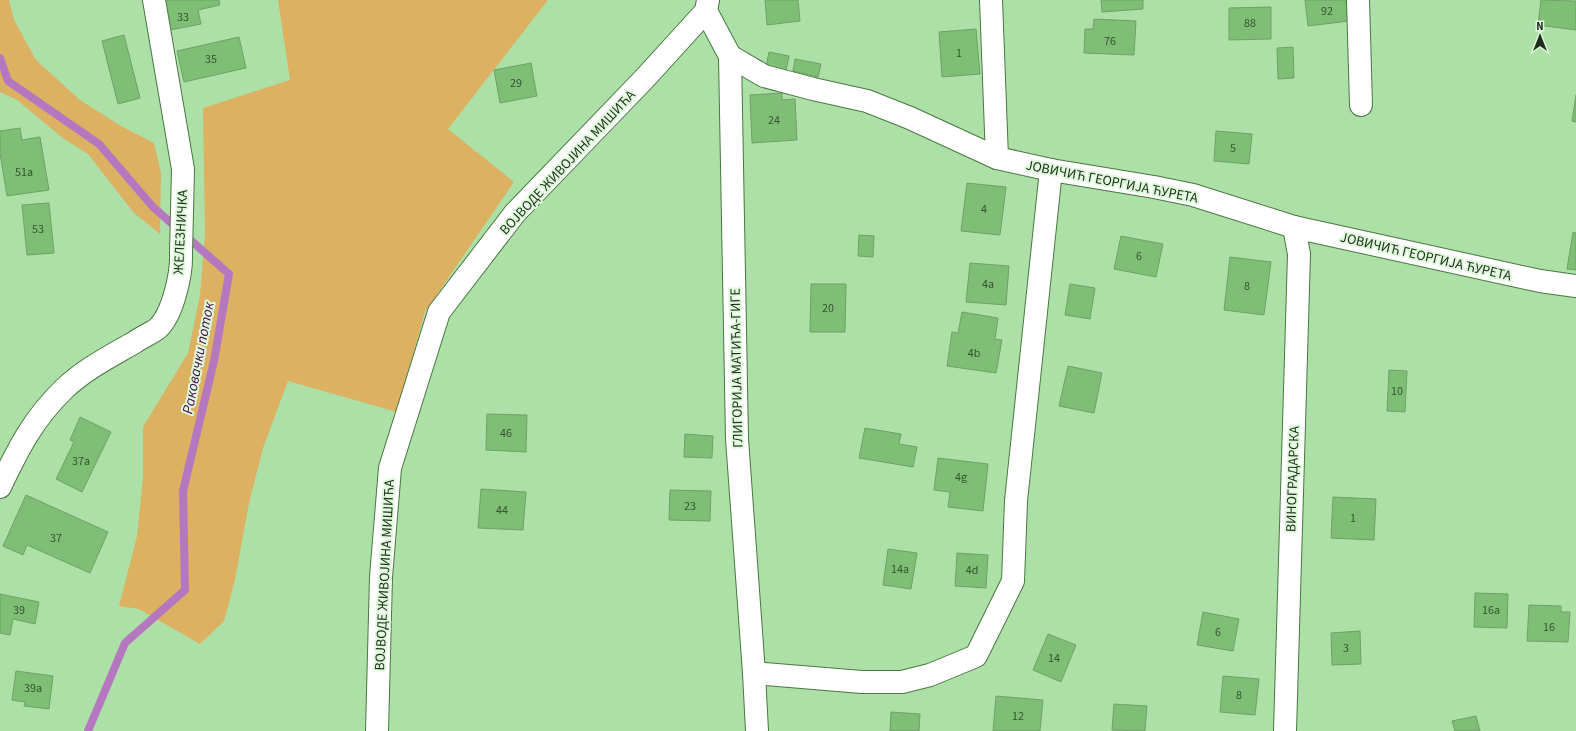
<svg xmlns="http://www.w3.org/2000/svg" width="1576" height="731" font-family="'Source Sans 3',sans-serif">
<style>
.green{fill:#dcb162}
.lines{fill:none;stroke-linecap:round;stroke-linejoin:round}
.stream{stroke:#b578c0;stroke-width:8}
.building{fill:#7ebf75;stroke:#70a069}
.street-casing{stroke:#497742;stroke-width:24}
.street{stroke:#fff;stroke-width:22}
.labels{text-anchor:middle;stroke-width:4;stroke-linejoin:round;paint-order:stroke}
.number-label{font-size:12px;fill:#345330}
.street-label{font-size:14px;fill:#1c2f19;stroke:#e0f9dc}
.water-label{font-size:15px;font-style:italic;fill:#44094e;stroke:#e0f9dc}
</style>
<rect width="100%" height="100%" fill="#ade0a6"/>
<g class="green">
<path d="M0,0H9L14,20L36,60L80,100L121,126L154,143L161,173L160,234L134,213L88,154L63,138L17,100L0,92Z"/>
<path d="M278,0H548L448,129L514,182L425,312L397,412L288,381L263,448L249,503L235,580L224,621L200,644L139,609L119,606L137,536L143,478V427L188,353L200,295L205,234L203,108L290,80Z"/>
</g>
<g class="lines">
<path class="stream" d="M0,58L8,81L99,144L153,207L229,274L214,361L183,491L185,590L125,643L88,731"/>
</g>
<g class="building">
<path d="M164,0H219L220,5L198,10L201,24L170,30Z"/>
<path d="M765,0H798L800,21L767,25Z"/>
<path d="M1101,0H1143V9L1102,12Z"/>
<path d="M1305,0H1346L1349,21L1308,26Z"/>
<path d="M1541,0L1576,1V30L1538,25Z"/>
<path d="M1271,7V39L1229,40V8Z"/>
<path d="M1094,19L1136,21L1134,55L1084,53L1085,29H1093Z"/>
<path d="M976,29L980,74L942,77L939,32Z"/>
<path d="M124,35L140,98L118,104L102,41Z"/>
<path d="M239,37L246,68L184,82L177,51Z"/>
<path d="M1293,47L1294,78L1278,79L1277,48Z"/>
<path d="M769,52L789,56L786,71L766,67Z"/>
<path d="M795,59L821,64L818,77L793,71Z"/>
<path d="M531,63L537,96L500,103L494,70Z"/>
<path d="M782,93V100L795,99L797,140L752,143L750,95Z"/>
<path d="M1576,95V122L1572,121Z"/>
<path d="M20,128L22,140L40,137L49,190L7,196L0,153V131Z"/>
<path d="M1216,131L1252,134L1249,164L1214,161Z"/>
<path d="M967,183L1006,187L1000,235L961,231Z"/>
<path d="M49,203L54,253L27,255L22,205Z"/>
<path d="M1573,232L1576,233V270L1567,269Z"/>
<path d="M859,235L874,236L873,257L858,256Z"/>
<path d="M1121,236L1163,244L1156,277L1114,269Z"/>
<path d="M1230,257L1271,262L1264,315L1224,310Z"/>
<path d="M970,263L1009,266L1006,305L966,302Z"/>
<path d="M811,284H846L845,332H810Z"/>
<path d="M1070,284L1095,288L1090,319L1065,315Z"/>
<path d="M962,312L998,318L995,339L1002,340L996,373L947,366L952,332L958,333Z"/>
<path d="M1068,366L1102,373L1094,413L1059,406Z"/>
<path d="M1389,370L1407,371L1405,412L1387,411Z"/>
<path d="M487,414L527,415L526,452L486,450Z"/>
<path d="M80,417L111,432L82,492L56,479L74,442L70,440Z"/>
<path d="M865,428L901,434L899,444L917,447L913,467L859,458Z"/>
<path d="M685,434L713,436L712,458L684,457Z"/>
<path d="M938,458L988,464L983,511L948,507L950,492L934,490Z"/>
<path d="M481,489L526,492L523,530L478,528Z"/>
<path d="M670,490L711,491L710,521L669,520Z"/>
<path d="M26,495L108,532L90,573L27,545L23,555L3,546Z"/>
<path d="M1333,497L1376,499L1374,540L1331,538Z"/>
<path d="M888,549L917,553L911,589L883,585Z"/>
<path d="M957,553L988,555L986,588L955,586Z"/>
<path d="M1475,593L1508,594L1507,628L1474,627Z"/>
<path d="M0,594L39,602L35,624L13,619L10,635L0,633Z"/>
<path d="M1529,605L1561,606V612H1570L1568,642L1527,641Z"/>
<path d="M1203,612L1239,619L1233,651L1197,645Z"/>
<path d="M1360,631L1361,664L1332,665L1331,633Z"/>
<path d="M1048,634L1076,645L1061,682L1033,670Z"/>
<path d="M16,671L53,676L49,709L24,706L25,702L12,700Z"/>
<path d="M1223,676L1259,679L1255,715L1220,712Z"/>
<path d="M996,696L1043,700L1040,731H993Z"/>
<path d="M1114,704L1147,706L1145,731L1112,730Z"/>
<path d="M891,712L920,714L919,731H890Z"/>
<path d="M1476,716L1480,731H1455L1452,721Z"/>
</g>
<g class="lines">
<g class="street-casing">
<g id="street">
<path d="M991,0L997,158"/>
<path d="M1358,0L1361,105"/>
<path d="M706,11L730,56L737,439L754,673L757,731"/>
<path d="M730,56L764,76L813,89L867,101L910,118L997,158L1051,170L1154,187L1193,195L1294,227L1540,281L1576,286"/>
<path d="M0,487C18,449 33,419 64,389C85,369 111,356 135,342C142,337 152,333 158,328C173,314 182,273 181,253L183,169L154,0"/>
<path d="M754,673L862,682H902L930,675L976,656L1013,581L1016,501L1051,170"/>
<path d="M377,731L381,577L390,468L439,312L515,213L646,77L706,11L708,0"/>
<path d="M1285,731L1299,254L1294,227"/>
</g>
</g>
<use href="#street" class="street"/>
</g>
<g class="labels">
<g class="number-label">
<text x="1327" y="15">92</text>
<text x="183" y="21">33</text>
<text x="1250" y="27">88</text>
<text x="1110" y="45">76</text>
<text x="959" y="57">1</text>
<text x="211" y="63">35</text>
<text x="516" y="87">29</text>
<text x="774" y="124">24</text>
<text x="1233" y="152">5</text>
<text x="24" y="176">51a</text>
<text x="984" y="213">4</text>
<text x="38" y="233">53</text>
<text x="1139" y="260">6</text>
<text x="988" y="288">4a</text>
<text x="1247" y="290">8</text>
<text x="828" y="312">20</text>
<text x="974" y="357">4b</text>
<text x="1397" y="395">10</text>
<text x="506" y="437">46</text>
<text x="81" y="465">37a</text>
<text x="961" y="481">4g</text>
<text x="690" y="510">23</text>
<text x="502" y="514">44</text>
<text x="1353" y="522">1</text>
<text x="56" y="542">37</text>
<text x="900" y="573">14a</text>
<text x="972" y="574">4d</text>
<text x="19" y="614">39</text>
<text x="1491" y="614">16a</text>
<text x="1549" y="631">16</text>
<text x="1218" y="636">6</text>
<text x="1346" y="652">3</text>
<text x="1054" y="662">14</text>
<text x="33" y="692">39a</text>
<text x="1239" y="699">8</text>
<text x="1018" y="720">12</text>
</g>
<g class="street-label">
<text transform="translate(567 162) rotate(-47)" y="5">ВОЈВОДЕ ЖИВОЈИНА МИШИЋА</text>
<text transform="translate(1112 181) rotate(11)" y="5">ЈОВИЧИЋ ГЕОРГИЈА ЋУРЕТА</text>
<text transform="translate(180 232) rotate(-87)" y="5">ЖЕЛЕЗНИЧКА</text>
<text transform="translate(1426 256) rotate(13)" y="5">ЈОВИЧИЋ ГЕОРГИЈА ЋУРЕТА</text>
<text transform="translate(736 368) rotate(-91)" y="5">ГЛИГОРИЈА МАТИЋА-ГИГЕ</text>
<text transform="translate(1292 479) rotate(-88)" y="5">ВИНОГРАДАРСКА</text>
<text transform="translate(384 575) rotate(-87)" y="5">ВОЈВОДЕ ЖИВОЈИНА МИШИЋА</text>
</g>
<g class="water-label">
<text transform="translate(198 358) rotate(-79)" y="5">Раковачки поток</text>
</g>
</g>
<g transform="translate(1540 36)" stroke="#e0f9dc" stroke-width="3" paint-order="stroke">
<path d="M0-3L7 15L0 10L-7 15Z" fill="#1c2f19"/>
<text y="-6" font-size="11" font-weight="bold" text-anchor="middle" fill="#1c2f19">N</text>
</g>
</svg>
